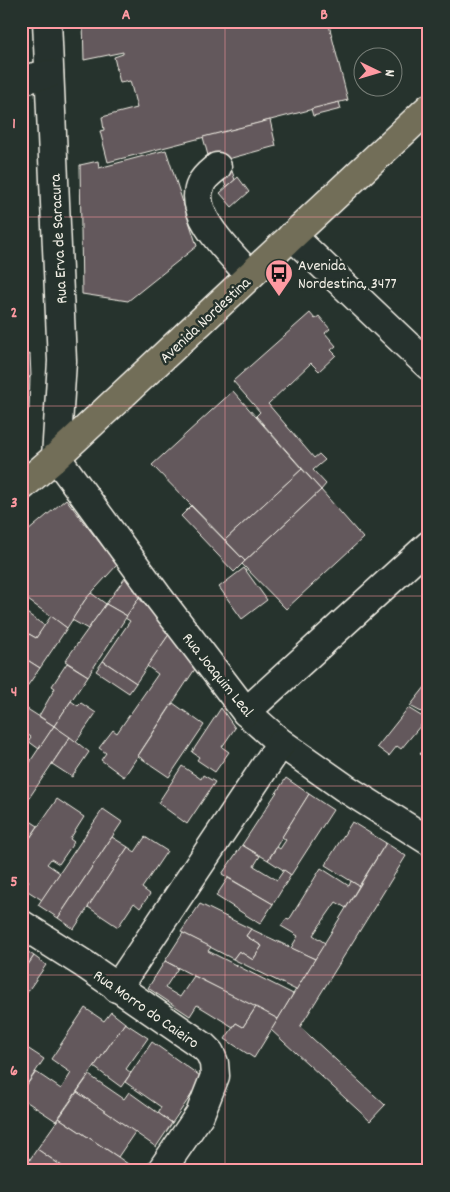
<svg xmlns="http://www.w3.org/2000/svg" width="450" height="1192" font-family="Dekko,sans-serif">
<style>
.building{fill:#64595c;stroke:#f4f1e8}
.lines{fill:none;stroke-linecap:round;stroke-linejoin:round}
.minor-casing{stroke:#f4f1e8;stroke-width:31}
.major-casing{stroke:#f4f1e8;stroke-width:31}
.minor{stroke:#26332d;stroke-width:28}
.major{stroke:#726e59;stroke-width:28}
.grid{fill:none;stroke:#ff9aa2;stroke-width:1;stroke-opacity:0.55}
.labels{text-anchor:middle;stroke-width:5;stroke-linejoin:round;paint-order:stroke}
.street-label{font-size:16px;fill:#f4f1e8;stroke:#26332d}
.poi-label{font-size:16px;fill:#f4f1e8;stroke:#26332d;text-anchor:start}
.neatline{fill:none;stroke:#ff9aa2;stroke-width:2}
.grid-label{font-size:16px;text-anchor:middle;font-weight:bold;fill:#ff9aa2}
</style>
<rect width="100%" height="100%" fill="#26332d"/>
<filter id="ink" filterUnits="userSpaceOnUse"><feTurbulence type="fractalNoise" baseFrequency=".02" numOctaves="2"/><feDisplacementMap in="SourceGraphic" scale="10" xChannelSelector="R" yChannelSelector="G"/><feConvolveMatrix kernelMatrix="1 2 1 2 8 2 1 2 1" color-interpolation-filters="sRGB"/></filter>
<g filter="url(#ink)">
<g class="building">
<path d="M83,21H328L348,100L108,162L100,131L104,130L102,117L137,108L130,81L120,83L114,57L123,54V52L84,60Z"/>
<path d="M339,102L341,109L313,116L311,109Z"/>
<path d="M270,120L276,146L228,159L235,180L226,187L218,161L210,163L203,137Z"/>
<path d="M166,150L197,246L128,301L82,294L80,165L98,161L99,168Z"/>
<path d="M21,162H23L24,198H21Z"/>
<path d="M238,177L249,192L232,207L220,193Z"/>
<path d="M26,232V265L21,267V233Z"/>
<path d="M26,265L27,287L21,289V267Z"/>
<path d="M310,313L315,319L319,316L330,329L325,333L336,346L331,350L336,355L319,371L311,363L268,404L314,458L319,454L325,460L313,470L326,484L321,490L256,416L260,412L233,381Z"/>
<path d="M24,335L26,356L21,358V336Z"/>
<path d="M30,354L31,376L21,382V358Z"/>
<path d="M30,377L29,409L21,415V382Z"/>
<path d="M233,391L302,469L225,540L152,465Z"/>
<path d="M302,469L321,490L245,561L225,540Z"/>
<path d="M321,490L363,538L286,609L242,564Z"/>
<path d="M66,499L117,565L85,600L67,628L21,595V537Z"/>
<path d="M191,506L245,561L234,572L181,516Z"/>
<path d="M244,568L267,600L242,619L219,587Z"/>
<path d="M125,578L139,598L127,616L106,604Z"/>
<path d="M91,593L106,604L88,629L72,620L85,600Z"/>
<path d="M139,598L170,633L136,683L103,661L130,621L125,618Z"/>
<path d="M106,604L127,616L88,676L65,661Z"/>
<path d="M21,609L45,626L36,638L29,634L21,645Z"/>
<path d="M51,616L67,628L40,668L21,656V645L29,634L36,638Z"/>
<path d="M170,633L195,669L124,777L101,760L106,753L99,748L113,730L117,733L158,674L147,666Z"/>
<path d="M21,656L40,668L21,695Z"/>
<path d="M103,661L136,683L129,693L96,671Z"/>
<path d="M67,663L88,676L54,726L39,716L55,688L52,686Z"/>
<path d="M429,682V716L410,706Z"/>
<path d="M71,701L78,706L81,703L96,713L76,742L54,726Z"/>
<path d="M173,703L204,725L169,777L138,756Z"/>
<path d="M21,705L54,726L39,749L28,741L31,737L21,730Z"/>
<path d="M221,708L235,728L222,747L229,752L215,772L197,760L199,757L192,752Z"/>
<path d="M408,708L426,719L401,749L397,746L389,756L377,747Z"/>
<path d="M54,726L70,737L21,810V775Z"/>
<path d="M70,737L89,752L72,777L52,764Z"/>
<path d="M429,742V760L420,754Z"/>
<path d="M21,754L31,761L21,775Z"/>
<path d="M182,766L201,779L203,775L215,782L187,824L158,803Z"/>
<path d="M286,778L309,794L268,860L242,845Z"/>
<path d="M309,794L333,810L291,875L268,860L277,847L280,849L286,840L282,837Z"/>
<path d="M57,799L84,817L70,839L74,842L59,864L51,859L47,864L60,873L42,900L23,888L29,881L21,876V851Z"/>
<path d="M103,809L122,822L58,918L38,905Z"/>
<path d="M21,815L38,826L21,851Z"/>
<path d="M352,822L386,843L359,886L325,865Z"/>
<path d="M112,837L128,847L74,929L58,918Z"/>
<path d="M145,837L167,851L142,888L150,894L140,908L134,903L118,927L88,907L128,847L135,852Z"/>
<path d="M386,843L406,856L300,1027L385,1105L370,1121L271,1030Z"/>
<path d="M242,845L260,856L254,866L277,880L284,870L291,875L273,904L222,874Z"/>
<path d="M321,868L349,886L351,881L359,886L346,908L336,902L313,935L325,943L315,959L291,948L298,936L281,926L286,919L289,920Z"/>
<path d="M228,878L273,904L260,924L216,896Z"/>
<path d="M200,904L251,929L246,936L262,946L253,960L239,951L233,959L181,932Z"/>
<path d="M251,929L315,959L296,990L233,959L239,951L253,960L262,946L246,936Z"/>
<path d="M183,933L211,947L208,951L293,994L278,1019L165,961Z"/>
<path d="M24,949L34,956L21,975V953Z"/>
<path d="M34,956L46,965L21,1001V975Z"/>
<path d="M165,961L178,968L165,988L180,997L194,976L256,1007L243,1027L236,1023L233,1027L197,1005L190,1016L148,988Z"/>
<path d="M256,1007L278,1019L254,1058L225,1039L236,1023L243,1027Z"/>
<path d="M85,1008L104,1021L111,1012L125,1023L56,1121L21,1098V1093L36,1072L61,1089L71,1073L51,1059Z"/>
<path d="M125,1023L148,1038L126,1069L131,1073L121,1087L94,1067Z"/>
<path d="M152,1042L203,1078L172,1123L158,1113L161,1107L125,1082Z"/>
<path d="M21,1044L44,1059L21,1093Z"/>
<path d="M89,1075L124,1099L129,1092L172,1123L156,1147L77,1092Z"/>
<path d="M77,1092L135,1132L118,1157L59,1118Z"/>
<path d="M59,1118L118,1157L138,1171H69L37,1149Z"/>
<path d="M37,1149L69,1171H22Z"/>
<path d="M21,1153L30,1159L22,1171H21Z"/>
</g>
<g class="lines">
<g class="minor-casing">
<g id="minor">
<path d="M47,21L62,361L56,457L159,598L246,712L281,743L345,788L429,841"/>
<path d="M21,80L49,74"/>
<path d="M217,167C211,172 204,177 201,184C186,213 232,255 250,275"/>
<path d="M292,236L429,366"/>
<path d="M246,712L429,545"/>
<path d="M21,924L84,964L203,1046L210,1053L214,1063L215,1076L200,1114L161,1171"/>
<path d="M117,988L281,743"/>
</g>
</g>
<g class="major-casing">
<path id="major" d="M21,487L56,457L429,108"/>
</g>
<use href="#minor" class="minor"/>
<use href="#major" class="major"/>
</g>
</g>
<path class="grid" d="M225,21V1171M21,217H429M21,406H429M21,596H429M21,786H429M21,975H429"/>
<defs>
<g id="bus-pin" transform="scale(1.4375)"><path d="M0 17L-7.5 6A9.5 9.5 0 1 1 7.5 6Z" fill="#ff9aa2" stroke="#26332d"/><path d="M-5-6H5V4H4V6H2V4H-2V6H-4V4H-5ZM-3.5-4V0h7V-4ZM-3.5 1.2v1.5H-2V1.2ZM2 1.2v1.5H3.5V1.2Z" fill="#111"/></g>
</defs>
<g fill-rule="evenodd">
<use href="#bus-pin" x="279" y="273"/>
</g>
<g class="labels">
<g class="street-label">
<text transform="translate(57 239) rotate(-93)" y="6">Rua Erva de Saracura</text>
<text transform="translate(204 319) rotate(-43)" y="6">Avenida Nordestina</text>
<text transform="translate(219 674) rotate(51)" y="6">Rua Joaquim Leal</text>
<text transform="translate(147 1008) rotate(35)" y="6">Rua Morro do Caieiro</text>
</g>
<g class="poi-label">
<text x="298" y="270">Avenida<tspan x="298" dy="18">Nordestina, 3477</tspan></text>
</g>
</g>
<rect width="450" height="1192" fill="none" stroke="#26332d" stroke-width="55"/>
<g transform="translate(378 72) rotate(95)"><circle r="24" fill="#26332d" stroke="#787f78"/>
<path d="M0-4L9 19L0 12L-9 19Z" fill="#ff9aa2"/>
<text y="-8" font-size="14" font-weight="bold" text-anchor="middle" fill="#f4f1e8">N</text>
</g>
<rect x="28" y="28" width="394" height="1136" class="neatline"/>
<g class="grid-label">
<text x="126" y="19">A</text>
<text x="324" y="19">B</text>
<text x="14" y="128">1</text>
<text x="14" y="317">2</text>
<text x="14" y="507">3</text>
<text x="14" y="696">4</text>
<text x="14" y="886">5</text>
<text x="14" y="1075">6</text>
</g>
</svg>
